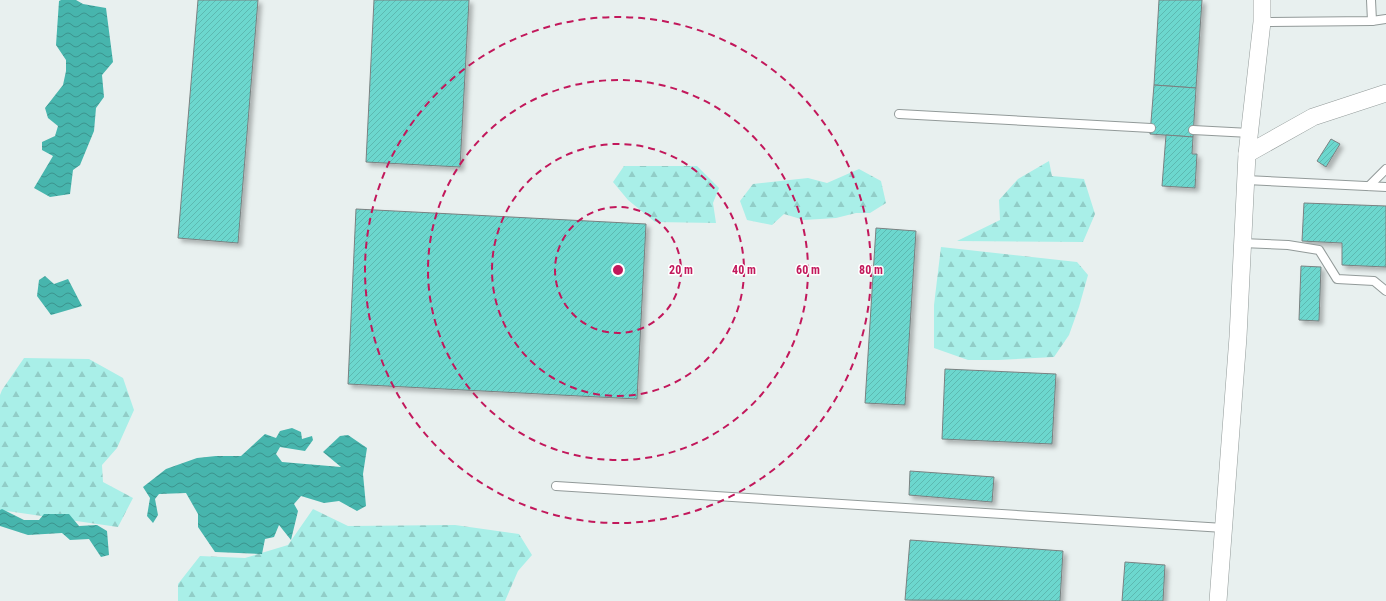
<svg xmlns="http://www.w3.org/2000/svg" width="1386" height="601" font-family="'Roboto Condensed',sans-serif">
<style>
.forest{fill:url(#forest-firs)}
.water{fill:url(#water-waves)}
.building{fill:url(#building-hatch);stroke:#7a8181;filter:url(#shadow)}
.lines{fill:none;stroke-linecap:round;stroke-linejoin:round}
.lane-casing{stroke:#929a99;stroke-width:10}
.street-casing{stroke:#929a99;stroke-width:18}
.lane{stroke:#fff;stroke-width:8}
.street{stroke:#fff;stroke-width:17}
.ring{fill:none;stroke:#c2185b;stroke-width:2;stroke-dasharray:7 5}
.centre{fill:#c2185b;stroke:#fff;stroke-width:2}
.ring-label{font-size:12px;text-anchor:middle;font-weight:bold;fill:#c2185b;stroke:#fff;stroke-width:3;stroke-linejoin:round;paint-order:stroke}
</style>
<defs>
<pattern id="forest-firs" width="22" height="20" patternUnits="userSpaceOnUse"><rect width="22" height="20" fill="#a9efe8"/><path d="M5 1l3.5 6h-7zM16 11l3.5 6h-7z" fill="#91cdc7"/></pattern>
<pattern id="water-waves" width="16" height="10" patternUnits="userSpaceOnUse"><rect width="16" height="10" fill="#47b5ad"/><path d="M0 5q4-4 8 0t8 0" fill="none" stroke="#3b938d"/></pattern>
<pattern id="building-hatch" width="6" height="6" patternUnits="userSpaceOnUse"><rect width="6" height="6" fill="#6cd7ce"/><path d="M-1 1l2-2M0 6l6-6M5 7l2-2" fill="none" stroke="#5db9b1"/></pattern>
<filter id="shadow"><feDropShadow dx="3.5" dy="3.5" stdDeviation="2" flood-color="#0004"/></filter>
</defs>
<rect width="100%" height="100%" fill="#e8f0ef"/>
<g class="forest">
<path d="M1049,161L1052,176L1084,179L1095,214L1083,242L957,241L1000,220L999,200L1018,179Z"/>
<path d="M624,166H697L719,188L713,203L716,223L655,222L628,200L613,182Z"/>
<path d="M859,169L881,181L886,203L870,213H856L836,218L804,220L784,214L772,225L747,220L740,201L753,184L808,178L827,183Z"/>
<path d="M941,247L1077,262L1088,275L1079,307L1069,335L1054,357L998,360H968L934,348V305Z"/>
<path d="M24,358L89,359L123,378L134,410L117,448L102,465L103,482L133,498L118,527L0,510V395L2,390Z"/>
<path d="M313,509L348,526L455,525L519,534L532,555L518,571L505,601H178V584L200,556L245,558L288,545Z"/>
</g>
<g class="water">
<path d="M61,0H76L83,4L106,8L113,62L102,75L104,97L96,108L94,131L80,165L73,170L70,194L50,197L34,188L53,156L42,150V142L55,136L58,126L48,118L45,108L63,85L66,71V60L56,45L59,1Z"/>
<path d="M45,276L54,284L68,279L82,306L51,315L37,296L39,280Z"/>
<path d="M292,428L301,432L302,439L312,436L313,440L305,451L280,447L276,454L282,462L341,467L323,452L340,436L348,435L367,448L363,474L366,506L357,511L339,501L324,503L301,496L294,504L298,511L291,540L279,525L274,537L265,539L262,554L215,552L198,527V514L186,493L159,494L155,499L158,515L153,523L147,516L150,498L143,487L166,469L197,458L216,456H241L265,434L276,438L280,431Z"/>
<path d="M2,509L24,520H39L44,514H69L79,526L97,525L107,531L109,555L101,557L89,539L70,540L62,533L28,535L0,526V510Z"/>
</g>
<g class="building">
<path d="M198,0H258L238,243L178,238Z"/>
<path d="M374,0H469L460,167L366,162Z"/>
<path d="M1159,0H1202L1196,88L1154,85Z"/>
<path d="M1154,85L1196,88L1193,137L1150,134Z"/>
<path d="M1166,135L1193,137L1192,154H1197L1195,188L1162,186Z"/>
<path d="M1331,139L1340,144L1326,167L1317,161Z"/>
<path d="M1304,203L1386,206V267L1342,265V243L1302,241Z"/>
<path d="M356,209L646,224L637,399L348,384Z"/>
<path d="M876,228L916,231L905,405L865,403Z"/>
<path d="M1301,266L1321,267L1319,321L1299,320Z"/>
<path d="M945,369L1056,374L1052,444L942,439Z"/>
<path d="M910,471L994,477L992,502L909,495Z"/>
<path d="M910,540L1063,551L1060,601L905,600Z"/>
<path d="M1125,562L1165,565L1163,601H1122Z"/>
</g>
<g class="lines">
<g class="lane-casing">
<g id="lane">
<path d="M1371,0L1372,21"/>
<path d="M1262,22L1372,21L1386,19"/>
<path d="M899,114L1151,128"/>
<path d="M1193,130L1250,133"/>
<path d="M1246,180L1386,187"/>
<path d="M1369,186L1386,169"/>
<path d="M1242,243L1288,245L1319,250L1337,279L1374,281L1386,291"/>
<path d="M556,486L1224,528"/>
</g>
</g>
<g class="street-casing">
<g id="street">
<path d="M1247,154L1313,117L1386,93"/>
<path d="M1218,601L1238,337L1247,154L1262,22V0"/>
</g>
</g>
<use href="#lane" class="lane"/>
<use href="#street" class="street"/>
</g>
<g class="ring">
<circle cx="618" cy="270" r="63"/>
<circle cx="618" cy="270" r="126"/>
<circle cx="618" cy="270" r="190"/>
<circle cx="618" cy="270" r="253"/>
</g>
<circle cx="618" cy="270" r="6" class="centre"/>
<g class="ring-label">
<text x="681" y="274">20 m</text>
<text x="744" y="274">40 m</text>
<text x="808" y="274">60 m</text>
<text x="871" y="274">80 m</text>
</g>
</svg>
